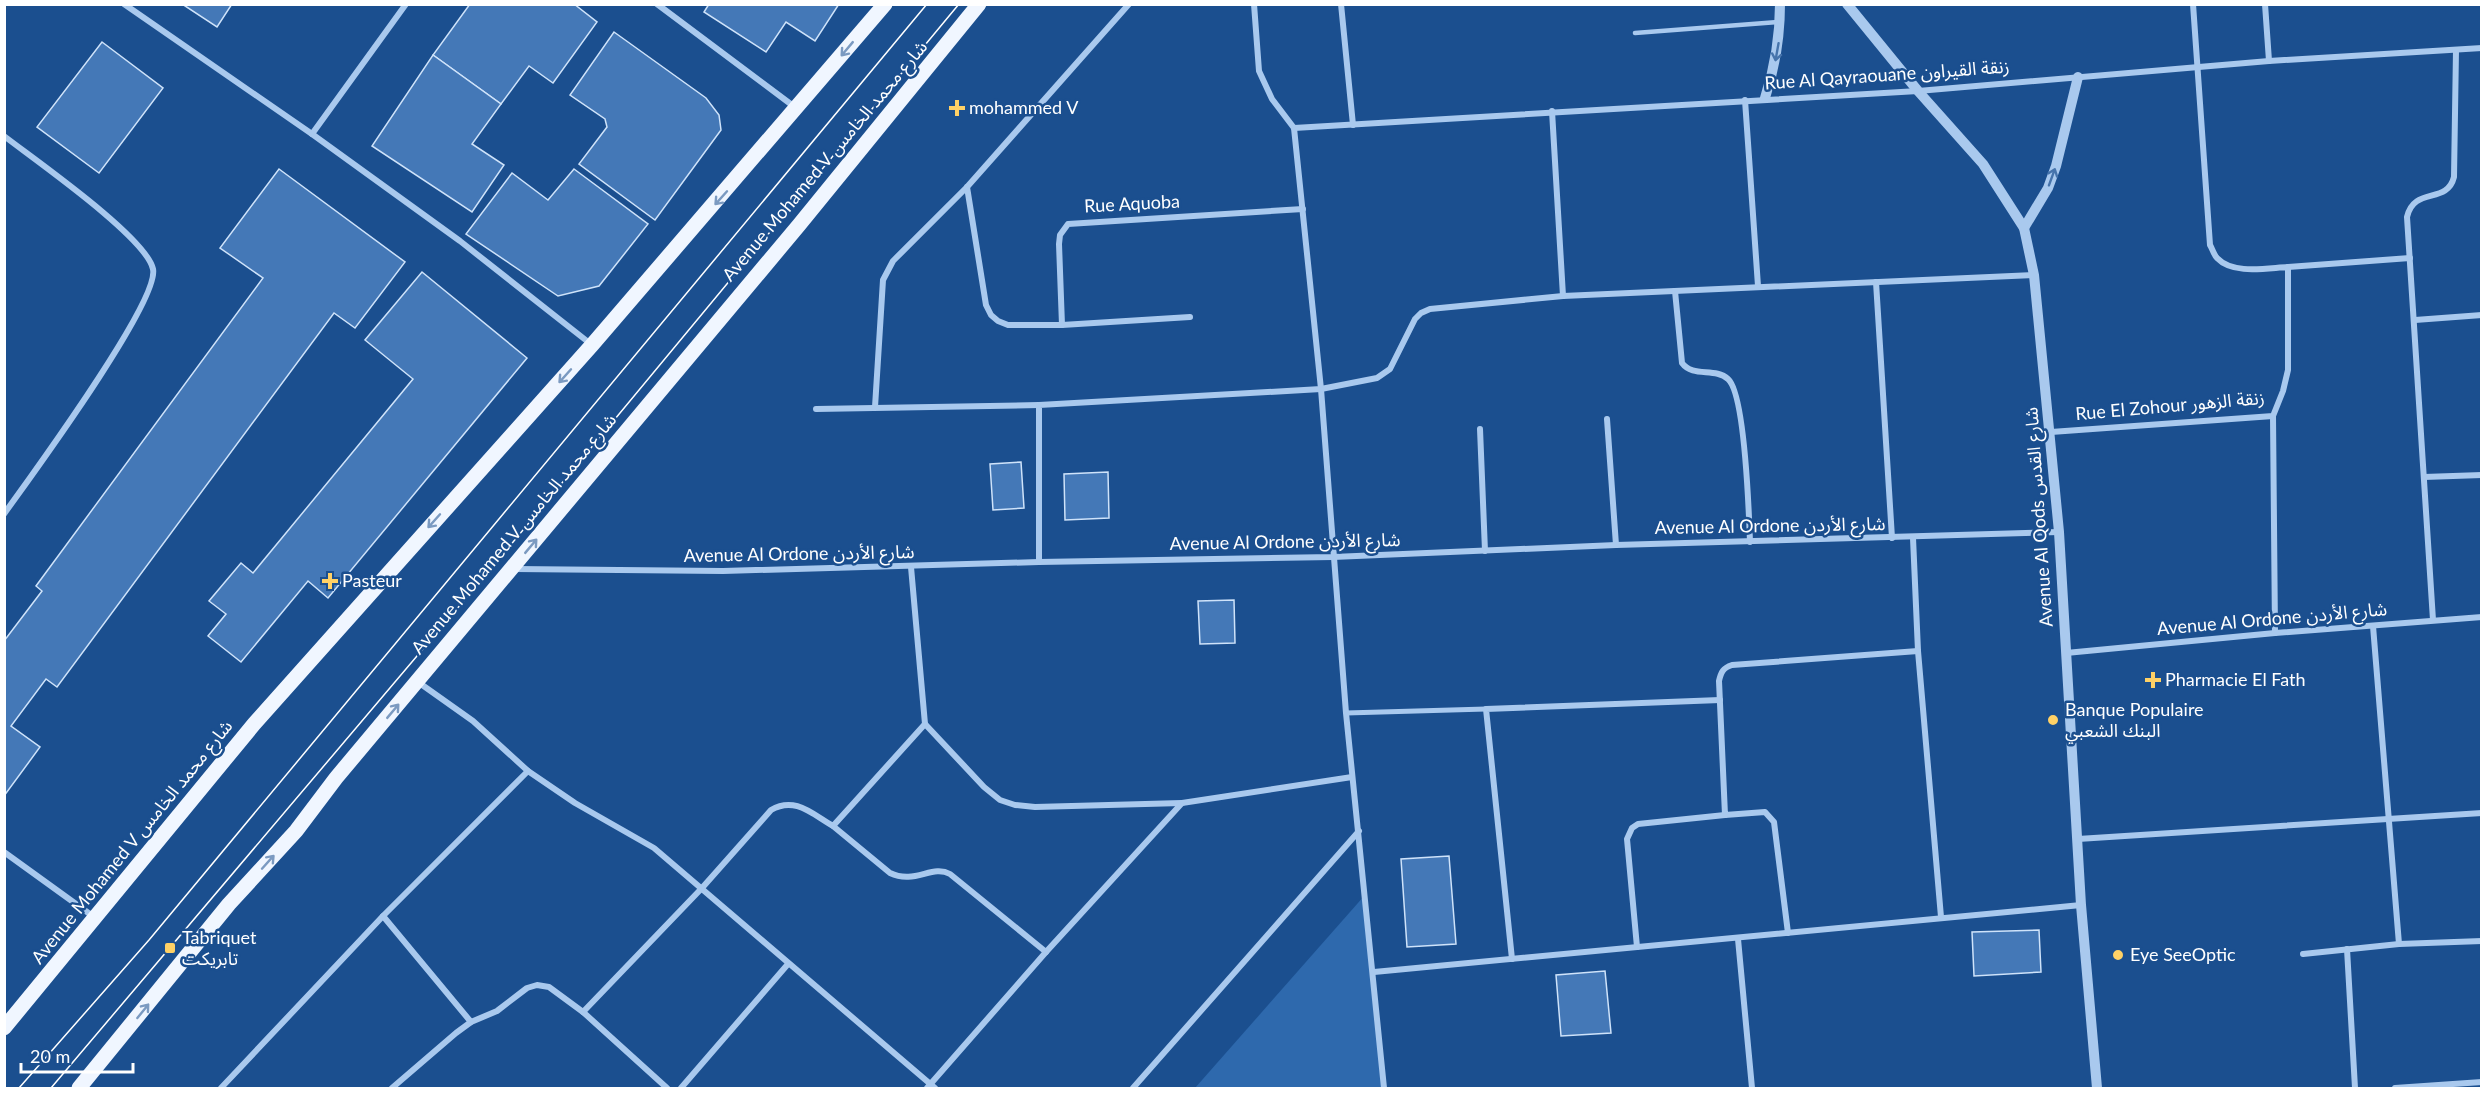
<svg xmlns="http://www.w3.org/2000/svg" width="2486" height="1093" font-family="Lato,'Noto Sans Arabic',sans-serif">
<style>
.green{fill:#2e69ad}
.building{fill:#4478b7;stroke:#cfe3fa;stroke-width:1.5}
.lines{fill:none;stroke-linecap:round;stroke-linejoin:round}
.service{stroke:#a9c9ee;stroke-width:4.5}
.pedestrian{stroke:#a9c9ee;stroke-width:5}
.minor{stroke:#a9c9ee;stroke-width:6}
.tertiary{stroke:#a9c9ee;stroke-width:10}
.primary{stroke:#f0f6ff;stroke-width:15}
.tram{stroke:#fff;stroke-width:1.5}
.oneway{stroke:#7b9ac1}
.oneway2{stroke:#4674ac}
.poi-dot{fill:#ffd166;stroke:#1b4f8f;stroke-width:2}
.labels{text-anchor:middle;stroke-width:5;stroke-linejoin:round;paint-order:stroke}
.street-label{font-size:18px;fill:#fff;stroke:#1b4f8f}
.poi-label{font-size:18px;fill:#fff;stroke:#1b4f8f;text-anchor:start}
</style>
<rect width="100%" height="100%" fill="#1b4f8f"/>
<path class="green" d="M1365,895L1383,1088H1195Z"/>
<g class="building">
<path d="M182,4H232L217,27Z"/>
<path d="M470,4H574L597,22L553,83L529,66L501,104L433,55Z"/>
<path d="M709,4H839L815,41L786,22L766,52L704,12Z"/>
<path d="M614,32L706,98L719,115L721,130L655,220L579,164L607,127L605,119L570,95Z"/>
<path d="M102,42L163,88L99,173L37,127Z"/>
<path d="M433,55L501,104L472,144L504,165L472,212L372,146Z"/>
<path d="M279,169L405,262L355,328L334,313L57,687L46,679L11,726L40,747L4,796V641L42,591L36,586L263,278L220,248Z"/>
<path d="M574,169L648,224L599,286L558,296L466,234L512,173L548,200Z"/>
<path d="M422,272L527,358L328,598L308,581L241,662L208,636L226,614L209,601L241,563L253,573L413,379L365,340Z"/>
<path d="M1021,462L1024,508L993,510L990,464Z"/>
<path d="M1108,472L1109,518L1065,520L1064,474Z"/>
<path d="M1234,600L1235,643L1200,644L1198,601Z"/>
<path d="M1449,856L1456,944L1407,947L1401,859Z"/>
<path d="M2039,930L2041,972L1974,976L1972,932Z"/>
<path d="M1605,971L1611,1033L1561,1036L1556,975Z"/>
</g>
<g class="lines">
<path class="service" d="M1635,33L1778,22"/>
<path class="pedestrian" d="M1346,713L1486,709"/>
<g class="minor">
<path d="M124,4L312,134L460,241L592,345"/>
<path d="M657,4L796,108"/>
<path d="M1254,4L1259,71L1272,99L1294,128L1321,389L1346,713L1384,1088"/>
<path d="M1341,4L1353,125"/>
<path d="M2265,4L2269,61"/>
<path d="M1745,100L1758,286"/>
<path d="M1552,111L1563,296"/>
<path d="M1294,128L1918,91L2269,61L2482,48"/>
<path d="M312,134L406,4"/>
<path d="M4,136C35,160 146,237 153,269C160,301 29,479 4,514"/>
<path d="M967,187L986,305L991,315L998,321L1008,325H1062L1190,317"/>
<path d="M2288,267L2410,258"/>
<path d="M1876,282L1892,538"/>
<path d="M1675,291L1682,363C1693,378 1715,367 1728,379C1745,394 1749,515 1750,542"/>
<path d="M2415,320L2482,315"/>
<path d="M1062,325L1059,244L1060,235L1068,224L1303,209"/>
<path d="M875,407L883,280L893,261L967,187L1129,4"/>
<path d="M816,409L1039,405"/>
<path d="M2273,416L2275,633"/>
<path d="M1607,419L1616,545"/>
<path d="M1480,429L1485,551"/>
<path d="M2051,432L2273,416L2283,391L2288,370V267C2267,268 2233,275 2217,258C2214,255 2212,248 2210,245L2193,4"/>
<path d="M2424,477L2482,475"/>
<path d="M1913,538L1918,651L1941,917"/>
<path d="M1039,562V405L1321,389L1377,378L1390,369L1415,319L1421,313L1430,309L1563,296L2034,275"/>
<path d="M911,567L925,724L984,787L1000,800L1015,805L1035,807L1182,803"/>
<path d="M515,569L723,571L1039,562L1333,557L1616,545L2059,532"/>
<path d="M2433,620L2407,217C2414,186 2447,205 2454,177L2456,50"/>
<path d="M2373,626L2399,944"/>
<path d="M2066,653L2275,633L2482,617"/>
<path d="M418,682L473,721L528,771L575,803L654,848L935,1088"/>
<path d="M833,826L890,873C915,885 932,864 950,874L1046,952"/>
<path d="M2078,839L2482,813"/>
<path d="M4,852L94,917"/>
<path d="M383,916L471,1022"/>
<path d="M1788,933L1774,822L1765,812L1725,815L1719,681C1721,672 1723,668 1732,665L1918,651"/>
<path d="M1738,939L1752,1088"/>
<path d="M1637,947L1627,839L1632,828L1638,824L1725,815"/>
<path d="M2347,949L2355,1088"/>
<path d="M2303,954L2399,944L2482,941"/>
<path d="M1512,959L1486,709L1720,700"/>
<path d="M1374,972L2081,905"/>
<path d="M583,1012L702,888L771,810C795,796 812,814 833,826L925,724"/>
<path d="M221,1088L383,916L528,771"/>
<path d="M392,1088L456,1033L471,1022L497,1011L527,988L537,985L549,987L583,1012L667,1088"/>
<path d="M681,1088L788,964"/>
<path d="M927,1088L1046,952L1182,803L1352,777"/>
<path d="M1133,1088L1359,831"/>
<path d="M2395,1088L2482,1082"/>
</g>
<g class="tertiary">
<path d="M1847,4L1918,91L1983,164L2024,228L2034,275L2059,532L2081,905L2097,1088"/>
<path d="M1765,98C1775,67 1780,38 1780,4"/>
<path d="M2024,228L2048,188L2056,166L2078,77"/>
</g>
<g class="primary">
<path d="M4,1028L254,724L592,345L885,4"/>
<path d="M79,1088L229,904L296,831L336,778L799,225L979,4"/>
</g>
<g class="tram">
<path d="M19,1088L149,940L927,4"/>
<path d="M51,1088L489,571L959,4"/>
</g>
</g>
<defs><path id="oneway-shaft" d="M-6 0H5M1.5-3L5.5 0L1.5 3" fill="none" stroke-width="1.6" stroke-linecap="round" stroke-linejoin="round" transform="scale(1.5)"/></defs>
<g class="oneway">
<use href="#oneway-shaft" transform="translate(847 49) rotate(130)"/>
<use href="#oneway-shaft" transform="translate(721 198) rotate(132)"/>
<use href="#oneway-shaft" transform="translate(565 376) rotate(132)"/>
<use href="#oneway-shaft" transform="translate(434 521) rotate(132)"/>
<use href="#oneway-shaft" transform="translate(531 546) rotate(-50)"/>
<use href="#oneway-shaft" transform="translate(393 711) rotate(-50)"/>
<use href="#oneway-shaft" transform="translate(268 862) rotate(-48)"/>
<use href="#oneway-shaft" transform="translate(143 1011) rotate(-51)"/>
</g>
<g class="oneway2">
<use href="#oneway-shaft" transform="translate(1777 52) rotate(100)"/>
<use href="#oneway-shaft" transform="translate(2052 177) rotate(-70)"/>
</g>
<g class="poi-dot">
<path d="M954 99h6v6h6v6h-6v6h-6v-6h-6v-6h6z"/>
<path d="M327 572h6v6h6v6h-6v6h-6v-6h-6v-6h6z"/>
<path d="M2150 671h6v6h6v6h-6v6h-6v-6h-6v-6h6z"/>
<circle cx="2053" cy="720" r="6"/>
<rect x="164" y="942" width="12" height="12" rx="3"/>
<circle cx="2118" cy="955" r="6"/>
</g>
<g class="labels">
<g class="street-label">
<text transform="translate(1887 75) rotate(-4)" y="6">Rue Al Qayraouane زنقة القيراون</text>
<text transform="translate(825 161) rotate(-50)" y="6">Avenue Mohamed V شارع محمد الخامس</text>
<text transform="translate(1132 204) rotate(-3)" y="6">Rue Aquoba</text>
<text transform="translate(2170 406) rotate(-5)" y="6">Rue El Zohour زنقة الزهور</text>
<text transform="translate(2039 517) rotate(-94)" y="6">Avenue Al Qods شارع القدس</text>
<text transform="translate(1770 526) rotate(-1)" y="6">Avenue Al Ordone شارع الأردن</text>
<text transform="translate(514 534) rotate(-50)" y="6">Avenue Mohamed V شارع محمد الخامس</text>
<text transform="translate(1285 542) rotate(-1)" y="6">Avenue Al Ordone شارع الأردن</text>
<text transform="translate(799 554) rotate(-1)" y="6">Avenue Al Ordone شارع الأردن</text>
<text transform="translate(2272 619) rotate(-5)" y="6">Avenue Al Ordone شارع الأردن</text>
<text transform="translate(132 842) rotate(-51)" y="6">Avenue Mohamed V شارع محمد الخامس</text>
</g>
<g class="poi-label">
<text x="969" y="114">mohammed V</text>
<text x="342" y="587">Pasteur</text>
<text x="2165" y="686">Pharmacie El Fath</text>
<text x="2065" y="716">Banque Populaire<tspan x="2065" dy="21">البنك الشعبي</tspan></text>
<text x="182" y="944">Tabriquet<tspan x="182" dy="21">تابريكت</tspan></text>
<text x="2130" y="961">Eye SeeOptic</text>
</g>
</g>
<rect width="2486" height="1093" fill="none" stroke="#ffffff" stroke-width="12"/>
<path d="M21 1063v9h112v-9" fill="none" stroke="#ffffff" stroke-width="3"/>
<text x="30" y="1063" font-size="18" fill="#ffffff" stroke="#1b4f8f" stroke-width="4.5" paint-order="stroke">20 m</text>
</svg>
